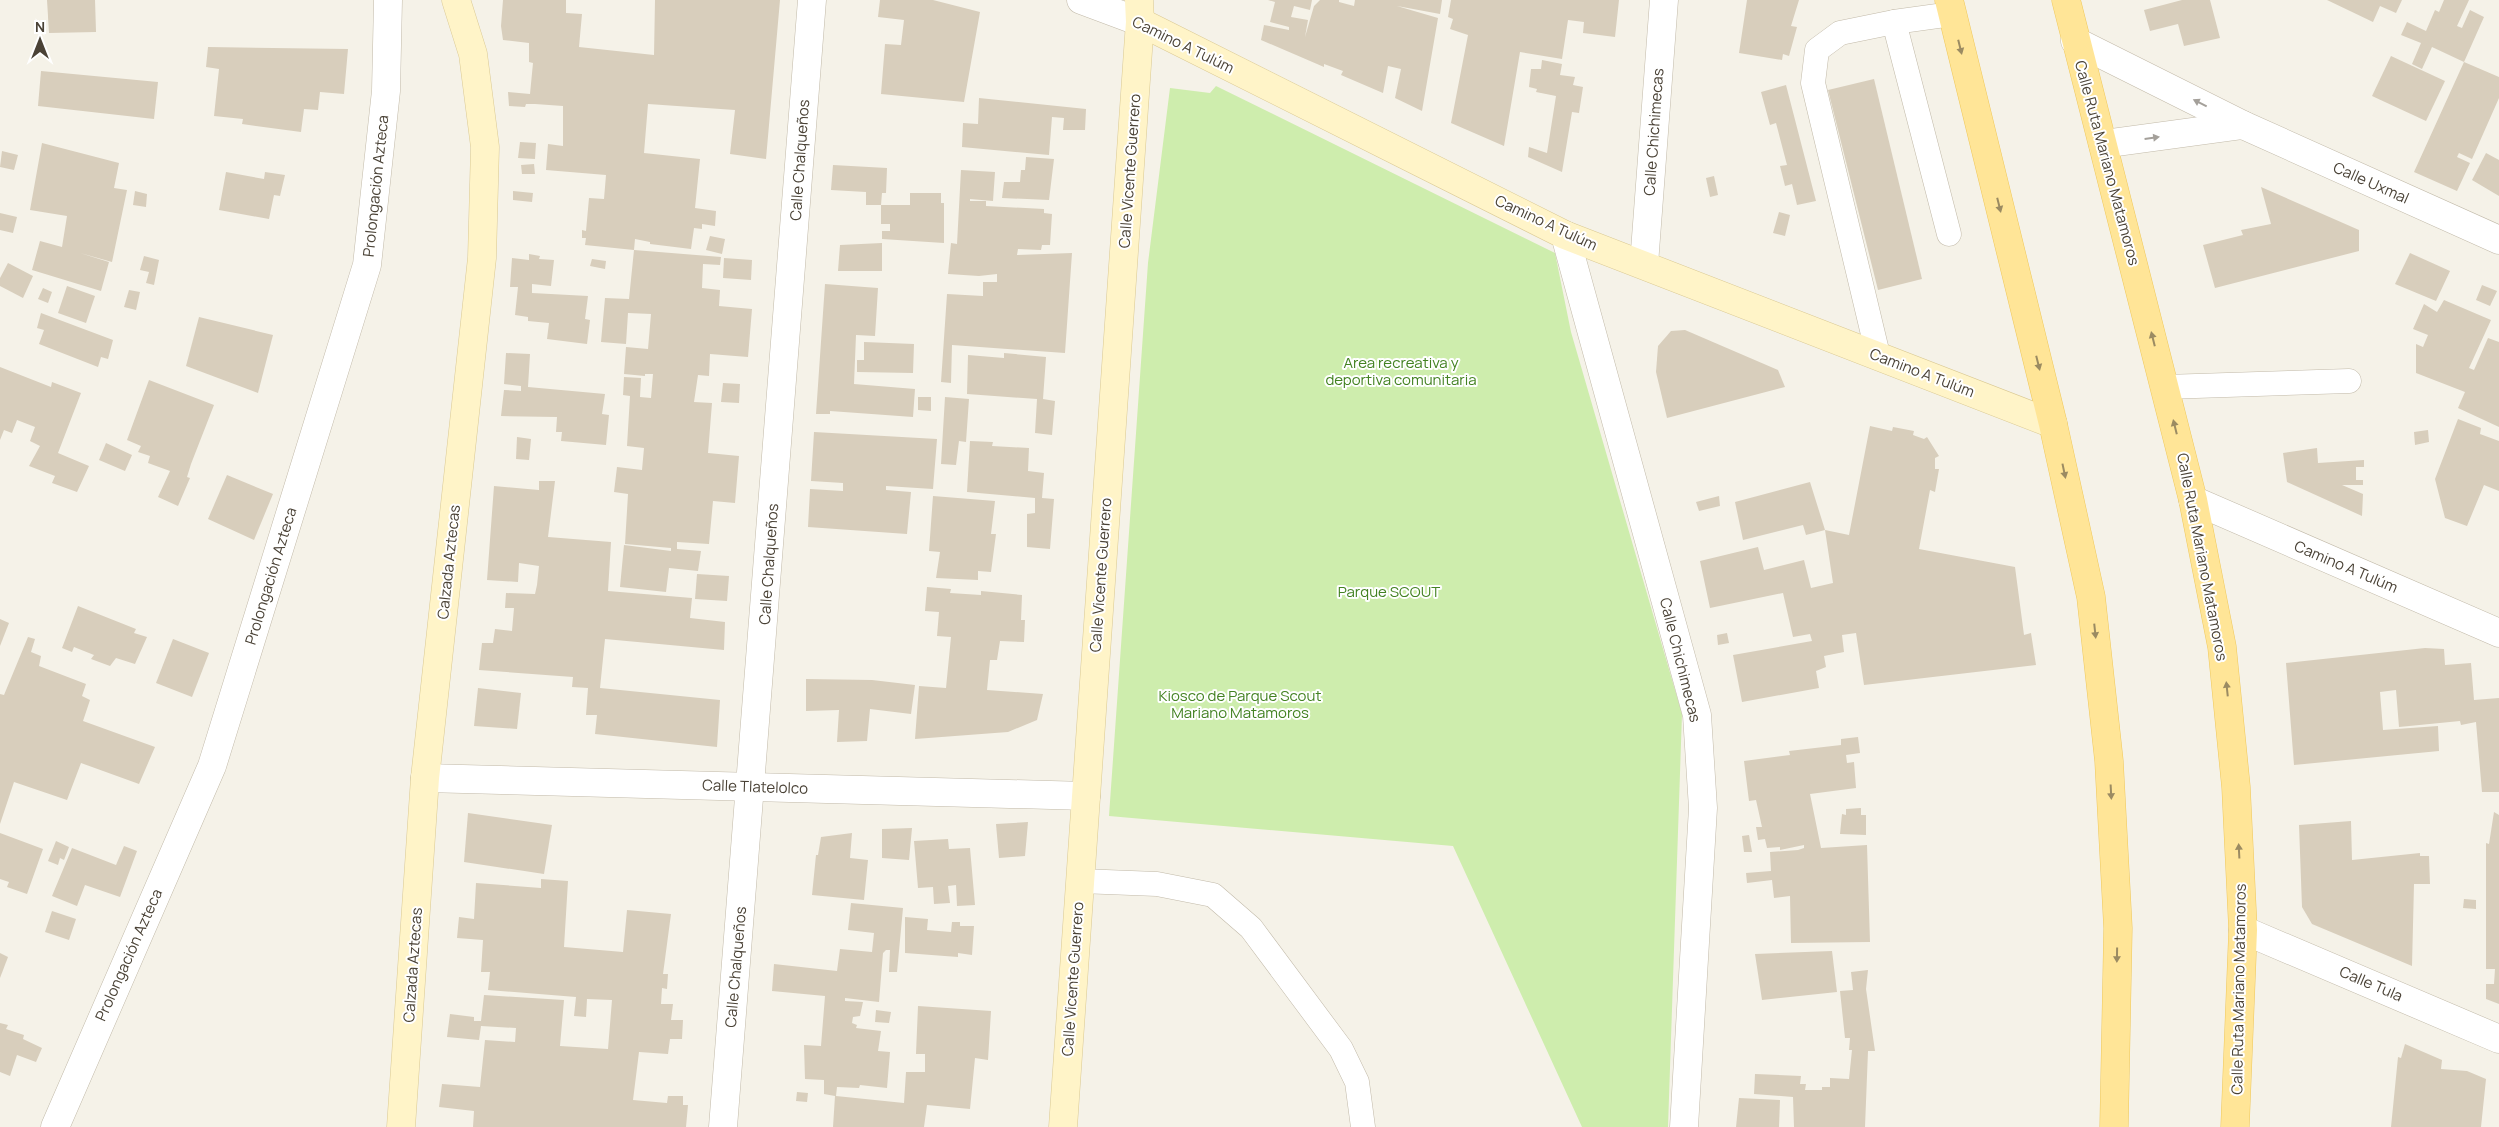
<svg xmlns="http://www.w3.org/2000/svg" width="2499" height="1127" font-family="Manrope,sans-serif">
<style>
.green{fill:#ceedad}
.building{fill:#d8cebc}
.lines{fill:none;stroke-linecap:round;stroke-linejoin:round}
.lane-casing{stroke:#c2baa9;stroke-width:25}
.street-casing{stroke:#c2baa9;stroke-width:29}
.secondary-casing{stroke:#dac993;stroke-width:29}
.primary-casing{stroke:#efc85c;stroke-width:29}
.lane{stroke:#fff;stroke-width:24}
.street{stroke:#fff;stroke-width:28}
.secondary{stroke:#fff4c8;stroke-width:28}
.primary{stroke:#ffe597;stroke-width:28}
.oneway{fill:#9b8b62}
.oneway2{fill:#a4a09a}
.labels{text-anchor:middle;stroke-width:4;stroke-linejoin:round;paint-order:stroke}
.street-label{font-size:15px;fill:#4a4236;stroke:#fff}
.park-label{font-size:15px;fill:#438222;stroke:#fff}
</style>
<rect width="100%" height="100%" fill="#f5f2e8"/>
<path class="green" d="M1216,86L1555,253L1571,332L1682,714L1668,1127H1582L1453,846L1109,816L1148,263L1170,88L1210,93Z"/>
<g class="building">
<path d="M47,0H95L96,32L49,33Z"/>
<path d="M503,0H566V13L582,14L579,47L654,55L655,0H780L766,159L730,154L735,110L648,104L644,153L700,159L695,208L716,211L715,226L702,224V229L694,228L691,249L650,244V242L635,239L634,250L585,245L586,238H582V230L586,231L589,198L604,199L606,175L546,170L548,144L563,146V106L535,104H526L525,107L509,106L508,92L530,94L533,63L529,62V43L503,40L501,26Z"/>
<path d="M880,0H933L980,12L964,102L881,94L885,44L901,45L904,20L878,17Z"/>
<path d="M1268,0H1312L1310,10L1294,6L1291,17L1308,20L1305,37L1314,6L1320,0H1339V2L1354,6L1355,0H1442L1440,14L1397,6L1438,18L1422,111L1395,98L1401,69L1388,66L1383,93L1341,75L1343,71L1324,64V67L1261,40L1264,25L1289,30V27L1270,22L1275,2Z"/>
<path d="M1451,0H1619L1615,37L1583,33L1584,22L1568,20L1562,59L1520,52L1504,146L1451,123L1468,35L1450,29L1453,19L1448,17Z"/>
<path d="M1747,0H1799L1791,26L1797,27L1789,56L1783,54L1782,60L1739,53Z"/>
<path d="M2182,0H2210L2220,38L2184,46L2178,24L2150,31L2144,10Z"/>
<path d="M2327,0H2402L2396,13L2380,6L2373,22Z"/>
<path d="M2444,0H2469L2457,26L2462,28L2470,10L2484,17L2464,62L2499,77V98L2472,159L2459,153L2457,157L2470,163L2457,191L2414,172L2464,62L2432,47L2422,69L2412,64L2421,43L2401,35L2407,22L2426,31L2435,10L2439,12Z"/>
<path d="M208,47L348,49L344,94L320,92L318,110L304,109L301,132L242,124L243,119L214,116L219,69L206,67Z"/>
<path d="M2391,56L2445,81L2426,121L2372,96Z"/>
<path d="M1542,60L1562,64L1560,75L1575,77L1573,85L1583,87L1579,113L1572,112L1562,172L1528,157L1529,147L1547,153L1556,96L1536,92L1537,89L1529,87L1531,69H1541Z"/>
<path d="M41,71L158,82L154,119L38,106Z"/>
<path d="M1874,79L1922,279L1878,290L1828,90Z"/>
<path d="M1786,85L1816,201L1797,205L1792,184L1785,186L1780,166L1787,165L1776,123L1770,125L1761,92Z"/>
<path d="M979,98L1086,109L1085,130H1063L1064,118L1052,117L1049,155L962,147L963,123L978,124Z"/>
<path d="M520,142L536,143L535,159L518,158Z"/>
<path d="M42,143L119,163L114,188L127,190L112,262L80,253L109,262L101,291L32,270L40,241L62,247L67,216L30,210Z"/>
<path d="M2,151L18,155L14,170L0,167Z"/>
<path d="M2486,153L2499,160V196L2472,180Z"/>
<path d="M1026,157L1054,159L1049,200L1002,198L1004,182H1020L1021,170H1025Z"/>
<path d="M534,164L535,174H522L521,165Z"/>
<path d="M833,165L887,168L886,193H882L881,205H910V193H941V203H944V243L882,239V231H890V224H881V205H866V192L831,190Z"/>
<path d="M961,170L995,172L993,201L970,199V201H986V206L1044,209V213L1052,214L1050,245H1042L1041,250L1018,249L1017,255L1072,253L1065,353L952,345L951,383L941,382L947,294L983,296V282H997V274L979,276L948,274L951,243L957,244Z"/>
<path d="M226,172L264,179L265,172L285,175L280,196L274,195L269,219L219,210Z"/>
<path d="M1714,176L1718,195L1710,197L1706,178Z"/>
<path d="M2261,187L2359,230V251L2215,288L2203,245L2243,235L2241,230L2271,224Z"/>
<path d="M135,191L147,194L146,207L133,205Z"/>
<path d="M513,191L533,193L532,202L513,200Z"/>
<path d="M1779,212L1790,215L1785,236L1773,233Z"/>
<path d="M0,213L17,217L13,233L0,230Z"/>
<path d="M710,236L725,239L722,254L706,250Z"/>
<path d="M882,243V271H838L840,245Z"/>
<path d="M634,250L721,257L720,265L703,264L702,288L720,290L719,306L752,309L748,357L710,354L709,376L698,375L694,402L712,403L708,453L739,456L735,503L713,501L709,544L677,542V549L701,551L698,571L669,568L666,592L620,587L624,545L671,551V548L625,544L628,494L614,492L617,467L642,470L644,448L627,446L630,396L623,395L624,377L641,378L640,397L651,398L653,374H645V376L624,374L626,347L648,349L651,314L628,313L626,344L601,342L605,298L629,299Z"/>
<path d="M2410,253L2450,271L2436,301L2395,284Z"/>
<path d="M529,254L540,256L539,259L554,260L551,286L532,284V293L588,296L585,319L590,320L587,344L547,339L549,323L528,321V317L515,315L518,287H510L512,258L529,260Z"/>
<path d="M144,256L159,260L154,285L146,283L149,272L140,270Z"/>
<path d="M724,258L752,260L751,280L723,278Z"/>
<path d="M592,259L606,261L605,269L590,266Z"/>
<path d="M8,263L33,276L23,298L0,286V278Z"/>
<path d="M825,284L878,288L875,336L856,335L854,384L915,389L913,417L830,411V414H816Z"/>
<path d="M2482,285L2497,291L2490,306L2476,300Z"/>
<path d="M67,286L95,296L86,323L58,313Z"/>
<path d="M43,288L52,292L48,303L38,299Z"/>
<path d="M129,290L140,292L136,310L124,307Z"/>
<path d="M2444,300L2491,320L2469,368L2474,370L2488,338L2499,342V427L2458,408L2465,392L2416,373V344L2423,347L2428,335L2413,329L2424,304L2437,312Z"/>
<path d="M41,313L113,340L108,359L101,357L98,367L39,344L44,330L37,328Z"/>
<path d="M199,317L273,335L258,393L186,366Z"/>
<path d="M1685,330L1778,370L1785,387L1667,418L1656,372L1658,346L1671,331Z"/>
<path d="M864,342L914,344L913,373L857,372V360H864Z"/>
<path d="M506,353L530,354L528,387L605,394L602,414L609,415L606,445L561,441L562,432H556L557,417L501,416L504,390L521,391V386L504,384Z"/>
<path d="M1004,353L1046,357L1043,399L1055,401L1052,435L1035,433L1037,399L967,394L968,355L1004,358Z"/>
<path d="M0,367L51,387L52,382L81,393L58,453L89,466L77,492L52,483L55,476L29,466L40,446L30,441L35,427L17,420L12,433L4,430L0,440Z"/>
<path d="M149,380L214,405L191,464L187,477L190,478L178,506L158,497L170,471L148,463L150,456L138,452L141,446L127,440Z"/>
<path d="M723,383L740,384L739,403L721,402Z"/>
<path d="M918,397H931V411L918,410Z"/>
<path d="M945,397L969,399L966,442L959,441L956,465L941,464Z"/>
<path d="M2458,419L2481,428L2480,434L2499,441V491L2484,485L2467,526L2445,518L2435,479Z"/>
<path d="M1870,426L1892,431L1893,427L1914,431L1913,435L1924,439L1927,437L1939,456L1935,458V469H1939L1935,492L1930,490L1919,549L2015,567L2024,635L2031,633L2036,665L1864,685L1856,633L1842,635L1844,652L1824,656L1826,667L1816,671L1819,688L1742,702L1733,655L1812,641L1810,634L1793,637L1783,593L1710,608L1700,561L1758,547L1764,570L1804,560L1811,588L1833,583L1825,530L1806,535L1803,525L1743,540L1735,502L1810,482L1825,530L1849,535Z"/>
<path d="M2428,430L2429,442L2415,445L2414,432Z"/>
<path d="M814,432L937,439L933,489L886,486V490L911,492L907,534L808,527L810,489L843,491V483L811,481Z"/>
<path d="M517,437L531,439L529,460L516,459Z"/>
<path d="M970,441L993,442L992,446L1029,448L1028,471L1044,473L1042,498L1054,499L1050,549L1027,547V514L1035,513V498L967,492Z"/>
<path d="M106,443L132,455L125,471L99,460Z"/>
<path d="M2317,448L2318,463L2364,460V467H2356V480H2363V485H2342L2363,494L2362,516L2287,482L2283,453Z"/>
<path d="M227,475L273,494L254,540L208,519Z"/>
<path d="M539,481H555L548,537L611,542L608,591L692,598L690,618L725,622L724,650L605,639L600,688L720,700L717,747L595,734L597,715H586L588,688L572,687L573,677L479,670L482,643H493L495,629L512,631L514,608H505L506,593L535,594L537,585L539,566L519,563L518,582L487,580L494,486L539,490Z"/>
<path d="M933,496L995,501L991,534H996L991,572L978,571V580L936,578L940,552L929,551Z"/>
<path d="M1719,496L1720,506L1699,511L1696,502Z"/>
<path d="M697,574L729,576L727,601L695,599Z"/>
<path d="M927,587L951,589L950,593L981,595V591L1022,595L1021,620H1025L1024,642L1000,641L997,660H990L987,690L1043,694L1037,720L1008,732L915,739L919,686L946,688L951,637L937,636L939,612L925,611Z"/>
<path d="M78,606L136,629L134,633L147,637L135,664L116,658L110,666L91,659L94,655L74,647L72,652L62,648Z"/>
<path d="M0,619L9,623L0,646Z"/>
<path d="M1727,633L1729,643L1718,645L1717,635Z"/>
<path d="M28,637L35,639L31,652L41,656L39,666L86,684L82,696L90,700L83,721L155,747L139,784L81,763L67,800L14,782L0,824V694L4,695Z"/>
<path d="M173,639L209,653L192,697L156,683Z"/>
<path d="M2425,648L2444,649L2445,665L2471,663L2474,700L2499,698V792H2482L2476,722L2461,725L2460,721L2399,727L2396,690L2380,692L2383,730L2438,726L2439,751L2294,765L2286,663Z"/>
<path d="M806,679L872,680L915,685L911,714L870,709L867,741L837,742L839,710L806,711Z"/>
<path d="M478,688L521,693L517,729L474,726Z"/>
<path d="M1858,737L1860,753L1846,755L1847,763L1854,762L1856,788L1810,794L1821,848L1867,845L1870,942L1791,943L1790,896L1774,898L1772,880L1747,883L1746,873L1771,871L1770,852L1798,850L1804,848V845L1780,850V847L1767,848L1765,839L1758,840L1756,827H1762L1756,800L1749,801L1744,761L1790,755L1789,751L1841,745V739Z"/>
<path d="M1861,808V815H1866V835L1840,834L1842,814L1846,815V809Z"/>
<path d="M2494,812L2499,815V1004L2486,999V984H2494L2495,969H2486V843L2489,844Z"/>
<path d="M468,813L552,825L544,874L464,862Z"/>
<path d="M2351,821L2352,860L2420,853V856H2429L2430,884H2414L2412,966L2312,924L2302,907L2299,825Z"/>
<path d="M1028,822L1025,856L999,858L996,824Z"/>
<path d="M912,828L909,860L882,858V829Z"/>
<path d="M0,833L43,849L27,894L7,887L9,882L0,879Z"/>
<path d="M852,833L850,858L868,860L864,900L812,895L816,855H818L821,837Z"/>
<path d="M1749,835L1752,852H1744L1742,836Z"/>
<path d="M948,839L949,849L970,848L975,905L957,906L956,885L948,886L950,903L934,904L933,887L918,888L914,841Z"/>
<path d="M56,841L69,847L64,860L60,858L58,865L48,861Z"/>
<path d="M124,846L137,851L120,897L85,885L77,906L52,896L72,848L116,865Z"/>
<path d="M541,879L568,881L564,947L623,952L627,910L671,914L663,974H668L667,989L662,988L661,1004H673L671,1020H683L682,1039H670L668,1054L639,1052L633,1100L667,1103L668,1096H683V1105H688L686,1127H473L474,1111L439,1107L442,1084L480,1087L485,1040L515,1042L516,1028L481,1026L479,1040L447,1037L450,1014L474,1017V1021H481L484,995L564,1000L560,1046L608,1049L612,1000L587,999L586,1017L574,1016L576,997L488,990L490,972H481L483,940L457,938L459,917L474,919L476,883L541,888Z"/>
<path d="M2464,899L2476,900V909L2463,908Z"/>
<path d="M851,903L903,908L897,972H889L890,950H886L883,953L879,1002L845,998V1001L863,1002L860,1016L853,1017L852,1023L857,1025L856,1028L881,1031L878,1051L890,1052L887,1088L860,1085L859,1088L837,1087L836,1096L904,1103L906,1072H925V1054H916L918,1006L991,1011L988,1060L975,1058L970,1109L927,1105L924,1127H833L835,1096L824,1094V1080L805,1079L804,1045L821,1046L825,996L772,991L774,964L837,971L840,949L872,952L874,933L848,930Z"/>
<path d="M52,911L76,919L69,940L45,932Z"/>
<path d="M905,917L928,919L927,930L951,932L952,922H960V926H974L972,955L958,953V957L905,953Z"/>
<path d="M1832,951L1837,992L1762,1000L1755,954Z"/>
<path d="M0,953L8,957L0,978Z"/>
<path d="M1868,970L1866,989L1875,1051H1868L1865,1127H1794L1793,1097L1754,1094L1755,1074L1801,1076L1800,1084H1806L1805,1090H1822V1087H1830V1078L1849,1079L1852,1050H1849L1850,1038H1845L1840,991L1853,990L1851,972Z"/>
<path d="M876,1010L891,1012L889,1023L875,1022Z"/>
<path d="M0,1023L8,1025L6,1029L24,1035L23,1039L42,1048L36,1062L17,1055L10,1076L0,1072Z"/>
<path d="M2405,1044L2442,1060L2441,1069L2467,1071L2486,1079L2481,1127H2391L2398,1057L2401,1058Z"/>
<path d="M797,1092L808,1093L807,1102L796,1101Z"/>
<path d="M1739,1098L1780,1100L1779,1127H1736Z"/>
</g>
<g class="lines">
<g class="lane-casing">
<g id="lane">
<path d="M1894,22L1949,234"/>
<path d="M1878,355L1813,83L1817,50L1840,33L1894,22L1952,14"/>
<path d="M2165,387L2349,381"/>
<path d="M1080,881L1157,884L1213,895L1251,928L1341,1049L1357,1082L1363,1127"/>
</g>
</g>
<g class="street-casing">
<g id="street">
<path d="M1081,0L1140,22"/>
<path d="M2075,41L2243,125L2499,240"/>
<path d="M2103,144L2243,125"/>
<path d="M1565,235L1697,715L1703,808L1684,1127"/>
<path d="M1644,264L1664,0"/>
<path d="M2193,500L2499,633"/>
<path d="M425,778L1086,796"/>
<path d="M2243,930L2499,1039"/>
<path d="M55,1127L212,766L367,265L386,91L388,0"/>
<path d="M723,1127L812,0"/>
</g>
</g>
<g class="secondary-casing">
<g id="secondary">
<path d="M1140,22L1565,235L2053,424"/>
<path d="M401,1127L425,778L482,258L485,147L473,54L456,0"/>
<path d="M1063,1127L1140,22L1139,0"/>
</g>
</g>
<g class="primary-casing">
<g id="primary">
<path d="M1949,0L2053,424L2091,597L2109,761L2118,928L2114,1127"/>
<path d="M2066,0L2193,500L2222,647L2236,787L2243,930L2235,1127"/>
</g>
</g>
<use href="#lane" class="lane"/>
<use href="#street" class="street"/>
<use href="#secondary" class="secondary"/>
<use href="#primary" class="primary"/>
</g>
<defs><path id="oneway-solid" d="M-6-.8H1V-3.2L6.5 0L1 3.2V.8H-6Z" transform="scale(1.25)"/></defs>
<g class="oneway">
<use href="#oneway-solid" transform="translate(1960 47) rotate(76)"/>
<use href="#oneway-solid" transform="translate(1999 205) rotate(76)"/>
<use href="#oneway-solid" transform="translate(2153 339) rotate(-104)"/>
<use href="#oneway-solid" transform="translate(2038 363) rotate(76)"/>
<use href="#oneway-solid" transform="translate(2175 427) rotate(-104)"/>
<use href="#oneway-solid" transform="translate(2064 471) rotate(78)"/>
<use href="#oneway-solid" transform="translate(2095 631) rotate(84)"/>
<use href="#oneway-solid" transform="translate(2227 689) rotate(-96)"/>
<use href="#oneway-solid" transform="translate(2111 792) rotate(87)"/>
<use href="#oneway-solid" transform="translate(2239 851) rotate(-93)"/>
<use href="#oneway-solid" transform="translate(2117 955) rotate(91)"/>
</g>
<g class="oneway2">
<use href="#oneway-solid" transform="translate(2200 103) rotate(-153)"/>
<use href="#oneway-solid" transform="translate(2152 138) rotate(-8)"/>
</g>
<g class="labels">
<g class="street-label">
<text transform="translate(1183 45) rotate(26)" y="5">Camino A Tulúm</text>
<text transform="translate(1654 132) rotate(-86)" y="5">Calle Chichimecas</text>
<text transform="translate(800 160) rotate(-86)" y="5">Calle Chalqueños</text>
<text transform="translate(2107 163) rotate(75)" y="5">Calle Ruta Mariano Matamoros</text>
<text transform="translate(1130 171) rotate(-86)" y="5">Calle Vicente Guerrero</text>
<text transform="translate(2371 183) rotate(24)" y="5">Calle Uxmal</text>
<text transform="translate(376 186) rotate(-84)" y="5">Prolongación Azteca</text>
<text transform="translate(1546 223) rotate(25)" y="5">Camino A Tulúm</text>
<text transform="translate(1922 373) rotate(21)" y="5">Camino A Tulúm</text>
<text transform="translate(2202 557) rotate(79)" y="5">Calle Ruta Mariano Matamoros</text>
<text transform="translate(449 562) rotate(-84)" y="5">Calzada Aztecas</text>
<text transform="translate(769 564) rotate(-86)" y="5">Calle Chalqueños</text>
<text transform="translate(2346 567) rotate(23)" y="5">Camino A Tulúm</text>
<text transform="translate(1101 575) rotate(-86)" y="5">Calle Vicente Guerrero</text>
<text transform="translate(271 576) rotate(-73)" y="5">Prolongación Azteca</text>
<text transform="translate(1680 660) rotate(76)" y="5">Calle Chichimecas</text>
<text transform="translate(755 787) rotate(2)" y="5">Calle Tlatelolco</text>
<text transform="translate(129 955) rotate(-66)" y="5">Prolongación Azteca</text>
<text transform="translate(413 965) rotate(-86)" y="5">Calzada Aztecas</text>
<text transform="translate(736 967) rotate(-85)" y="5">Calle Chalqueños</text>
<text transform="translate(1073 979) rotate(-86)" y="5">Calle Vicente Guerrero</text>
<text transform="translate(2371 984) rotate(23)" y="5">Calle Tula</text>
<text transform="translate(2239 989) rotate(-89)" y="5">Calle Ruta Mariano Matamoros</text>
</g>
<g class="park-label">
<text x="1401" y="368">Area recreativa y<tspan x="1401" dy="17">deportiva comunitaria</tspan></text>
<text x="1389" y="597">Parque SCOUT</text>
<text x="1240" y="701">Kiosco de Parque Scout<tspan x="1240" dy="17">Mariano Matamoros</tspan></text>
</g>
</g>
<g transform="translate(40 40)" stroke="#ffffff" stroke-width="4" paint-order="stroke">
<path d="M0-4L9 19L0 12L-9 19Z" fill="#4a4236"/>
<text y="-8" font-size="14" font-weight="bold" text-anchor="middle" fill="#4a4236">N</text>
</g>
</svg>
